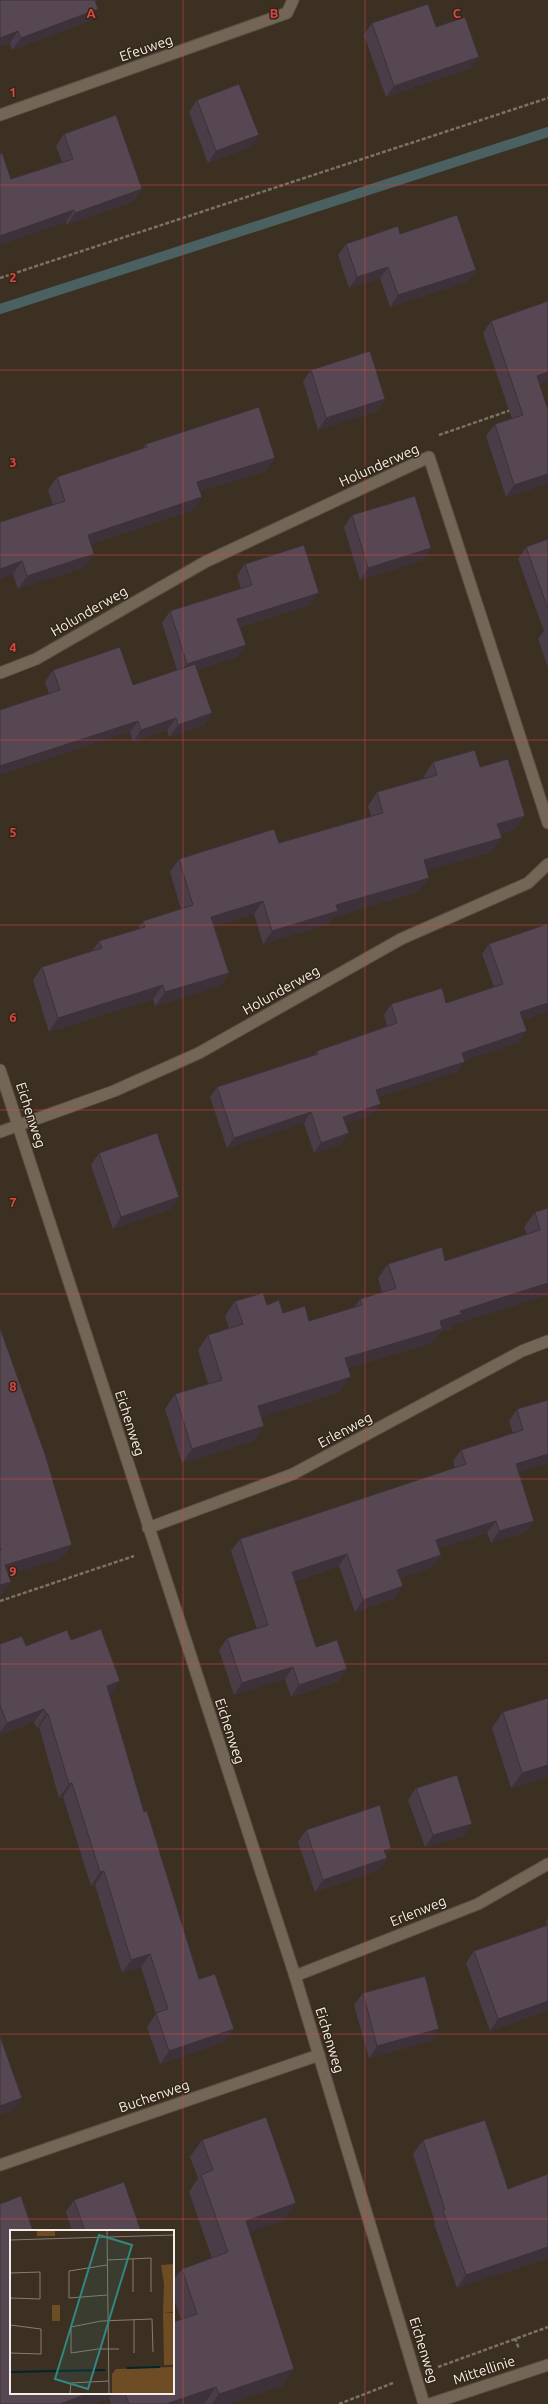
<svg xmlns="http://www.w3.org/2000/svg" width="548" height="2404" font-family="Ubuntu,sans-serif">
<style>
.lines{fill:none;stroke-linecap:round;stroke-linejoin:round}
.stream{stroke:#4a6061;stroke-width:10}
.minor-casing{stroke:#5a4f44;stroke-width:13}
.tertiary-casing{stroke:#5a4f44;stroke-width:13}
.path{stroke:#7c7166;stroke-width:2.5;stroke-dasharray:4 2;stroke-linecap:butt}
.minor{stroke:#736657;stroke-width:11}
.tertiary{stroke:#736657;stroke-width:11}
.wall{fill:#4b3d47}
.shaded-wall{fill:#3d3239}
.building{fill:#574752;stroke:#3d3239}
.grid{fill:none;stroke:#db4644;stroke-width:1;stroke-opacity:0.55}
.labels{text-anchor:middle;stroke-width:3;stroke-linejoin:round;paint-order:stroke}
.street-label{font-size:14px;fill:#f5ede5;stroke:#322619}
.inset-river{fill:none;stroke:#002429;stroke-width:2}
.inset-road{fill:none;stroke:#867c71;stroke-width:1}
.view{fill:#328880;fill-opacity:0.15;stroke:#328880;stroke-width:2}
.inset-edge{fill:none;stroke:#f5ede5;stroke-width:2}
.grid-label{font-size:13px;text-anchor:middle;font-weight:bold;fill:#db4644;stroke:#322619;stroke-width:3;stroke-linejoin:round;paint-order:stroke}
</style>
<rect width="100%" height="100%" fill="#3c3023"/>
<g class="lines">
<path class="stream" d="M0,309L548,132"/>
<g class="minor-casing">
<g id="minor">
<path d="M0,115L287,13L293,0"/>
<path d="M0,673L36,659L205,562L429,457L548,823"/>
<path d="M0,1070L295,1976L424,2404"/>
<path d="M0,1132L114,1091L199,1053L401,939L528,883L548,864"/>
<path d="M148,1528L293,1474L522,1351L548,1341"/>
<path d="M295,1976L478,1904L548,1864"/>
<path d="M0,2165L319,2055"/>
</g>
</g>
<g class="tertiary-casing">
<path id="tertiary" d="M430,2404L548,2365"/>
</g>
<g class="path">
<path d="M0,278L548,98"/>
<path d="M439,435L511,410"/>
<path d="M0,1601L134,1556"/>
<path d="M515,2338L519,2349"/>
<path d="M438,2367L548,2327"/>
<path d="M339,2404L393,2383"/>
</g>
<use href="#minor" class="minor"/>
<use href="#tertiary" class="tertiary"/>
</g>
<g class="wall">
<path d="M0,0L90,21L12,50L10,43L0,46Z"/>
<path d="M372,23L436,27L471,68L386,97L364,35Z"/>
<path d="M197,100L259,135L250,147L208,163L189,112Z"/>
<path d="M64,134L142,189L134,201L67,225L66,222L11,179L62,162L56,146Z"/>
<path d="M400,234L476,270L467,282L390,307L380,278L349,288L338,255L346,244Z"/>
<path d="M491,321L548,381L540,384L548,483L506,497L486,436L495,424L512,419L483,333Z"/>
<path d="M311,370L385,399L377,411L318,430L303,381Z"/>
<path d="M146,444L275,458L266,471L200,491L202,497L193,510L91,544L94,554L85,567L18,589L13,574L0,579V522L53,505L48,490L57,477L142,449Z"/>
<path d="M352,515L423,560L360,580L344,527Z"/>
<path d="M548,539V667L538,639L544,631L518,559L526,547Z"/>
<path d="M245,564L310,605L240,627L237,657L197,670L212,713L204,725L169,737L167,730L133,742L130,732L49,694L45,682L53,670L133,685L177,670L162,623L170,611L241,589L237,575Z"/>
<path d="M433,762L480,767L515,829L500,834L492,852L427,870L420,891L334,917L328,924L263,944L254,914L214,926L229,973L220,986L155,1006L153,999L49,1032L33,980L42,967L92,951L99,941L137,930L143,921L181,909L170,872L179,859L279,843L371,816L368,806L377,792L425,778L424,776Z"/>
<path d="M548,928V1011L522,1020L527,1031L519,1042L464,1060L457,1072L378,1097L373,1114L345,1124L341,1144L314,1153L304,1123L227,1148L210,1097L217,1087L314,1055L317,1051L387,1026L384,1015L391,1004L446,1003L494,987L482,954L489,944Z"/>
<path d="M99,1153L171,1209L113,1229L91,1165Z"/>
<path d="M548,1208L546,1295L455,1324L452,1329L440,1332L432,1343L348,1368L340,1392L261,1417L264,1426L254,1441L182,1463L165,1409L175,1394L208,1384L198,1350L208,1335L229,1328L225,1316L235,1301L267,1305L283,1313L309,1321L354,1308L360,1299L382,1292L378,1278L388,1264L445,1261L527,1234L524,1227L535,1212Z"/>
<path d="M548,1400V1463L519,1472L534,1521L526,1532L491,1543L487,1533L439,1548L441,1555L432,1567L400,1578L395,1598L355,1612L339,1566L295,1581L316,1647L339,1681L291,1697L285,1679L234,1695L219,1650L227,1638L257,1629L231,1551L240,1539L455,1468L453,1461L461,1450L513,1433L509,1421L517,1409Z"/>
<path d="M71,1640L111,1694L109,1695L144,1812L199,1979L224,2042L160,2064L147,2027L156,2014L141,1967L122,1973L95,1885L91,1886L63,1797L59,1798L39,1727L37,1728L34,1722L0,1735V1644L26,1646Z"/>
<path d="M548,1698V1777L511,1788L492,1728L503,1712Z"/>
<path d="M416,1788L464,1836L425,1847L408,1800Z"/>
<path d="M306,1830L391,1848L386,1855L387,1858L379,1870L315,1892L298,1842Z"/>
<path d="M548,1918V2010L490,2031L466,1963L474,1951L547,1925L546,1921Z"/>
<path d="M363,1993L439,2029L431,2041L369,2058L354,2005Z"/>
<path d="M202,2140L296,2203L284,2220L250,2232L282,2386L229,2404H111L109,2398L94,2404H0L11,2393H173L181,2320L173,2296V2281L182,2269L212,2258L189,2192L198,2178L190,2157Z"/>
<path d="M423,2140L508,2189L548,2174V2258L457,2288L434,2224L435,2222L413,2154Z"/>
<path d="M74,2200L141,2231H72L66,2212Z"/>
</g>
<g class="shaded-wall">
<path d="M144,0H149L143,2Z"/>
<path d="M98,9L90,21L12,50L21,38Z"/>
<path d="M18,31L10,43L0,46V38Z"/>
<path d="M479,57L471,68L386,97L394,86Z"/>
<path d="M259,135L250,147L208,163L216,151Z"/>
<path d="M142,189L134,201L67,225L75,213Z"/>
<path d="M74,210L66,222L0,245V236Z"/>
<path d="M388,267L380,278L349,288L357,277Z"/>
<path d="M476,270L467,282L390,307L398,295Z"/>
<path d="M548,372V381L529,388L537,376Z"/>
<path d="M385,399L377,411L318,430L326,418Z"/>
<path d="M275,458L266,471L188,495L197,482Z"/>
<path d="M548,474V483L506,497L514,485Z"/>
<path d="M202,497L193,510L79,548L88,535Z"/>
<path d="M431,548L423,560L360,580L368,568Z"/>
<path d="M94,554L85,567L18,589L27,576Z"/>
<path d="M22,561L13,574L0,579V569Z"/>
<path d="M319,593L310,605L229,630L237,619Z"/>
<path d="M246,645L237,657L179,676L187,664Z"/>
<path d="M212,713L204,725L169,737L178,725Z"/>
<path d="M176,718L167,730L133,742L141,730Z"/>
<path d="M138,721L130,732L0,775V766Z"/>
<path d="M525,816L515,829L488,837L497,824Z"/>
<path d="M502,838L492,852L415,874L424,860Z"/>
<path d="M429,878L420,891L334,917L328,924L263,944L272,931L336,905Z"/>
<path d="M263,901L254,914L202,930L211,917Z"/>
<path d="M229,973L220,986L155,1006L165,992Z"/>
<path d="M163,985L153,999L49,1032L58,1018Z"/>
<path d="M548,1003V1011L513,1023L520,1012Z"/>
<path d="M527,1031L519,1042L455,1063L462,1053Z"/>
<path d="M465,1062L457,1072L369,1100L376,1090Z"/>
<path d="M381,1104L373,1114L336,1128L343,1117Z"/>
<path d="M311,1112L304,1123L227,1148L234,1138Z"/>
<path d="M349,1133L341,1144L314,1153L321,1143Z"/>
<path d="M179,1197L171,1209L113,1229L121,1217Z"/>
<path d="M548,1283V1292L546,1295L455,1324L452,1329L440,1332L432,1343L334,1372L345,1358L440,1321L460,1311Z"/>
<path d="M351,1377L340,1392L248,1421L258,1406Z"/>
<path d="M264,1426L254,1441L182,1463L192,1449Z"/>
<path d="M548,1454V1463L508,1476L516,1464Z"/>
<path d="M496,1521L487,1533L427,1552L436,1540Z"/>
<path d="M534,1521L526,1532L491,1543L499,1531Z"/>
<path d="M72,1545L62,1559L0,1577L5,1565Z"/>
<path d="M347,1554L339,1566L284,1584L292,1572Z"/>
<path d="M441,1555L432,1567L389,1582L397,1570Z"/>
<path d="M11,1582L1,1595L0,1596V1585Z"/>
<path d="M403,1586L395,1598L355,1612L363,1600Z"/>
<path d="M293,1667L285,1679L234,1695L242,1683Z"/>
<path d="M347,1669L339,1681L291,1697L299,1685Z"/>
<path d="M120,1681L111,1694L97,1699L107,1686Z"/>
<path d="M44,1709L34,1722L0,1735V1732L7,1723Z"/>
<path d="M46,1714H48L39,1727L37,1728Z"/>
<path d="M548,1765V1777L511,1788L522,1773Z"/>
<path d="M72,1783L63,1797L59,1798L69,1784Z"/>
<path d="M472,1824L464,1836L425,1847L433,1835Z"/>
<path d="M391,1848L383,1859L387,1858L379,1870L315,1892L323,1880L384,1850Z"/>
<path d="M104,1871L95,1885L91,1886L100,1872Z"/>
<path d="M150,1954L141,1967L122,1973L131,1960Z"/>
<path d="M548,2001V2010L490,2031L498,2019Z"/>
<path d="M234,2029L224,2042L160,2064L169,2051Z"/>
<path d="M439,2029L431,2041L369,2058L377,2046Z"/>
<path d="M22,2098L14,2110L0,2115V2106Z"/>
<path d="M296,2203L284,2220L234,2238L246,2221Z"/>
<path d="M548,2247V2258L457,2288L466,2275Z"/>
<path d="M294,2369L282,2386L229,2404H212L219,2394Z"/>
<path d="M216,2387L204,2404H166Z"/>
<path d="M89,2393H113L109,2398L94,2404H60Z"/>
</g>
<g class="building">
<path d="M0,0H95L98,9L21,38L18,31L0,38Z"/>
<path d="M428,4L436,27L465,17L479,57L394,86L372,23Z"/>
<path d="M239,84L259,135L216,151L197,100Z"/>
<path d="M116,115L142,189L75,213L74,210L0,236V154L2,153L11,179L73,159L64,134Z"/>
<path d="M457,215L476,270L398,295L388,267L357,277L346,244L398,226L400,234Z"/>
<path d="M548,301V372L537,376L548,410V474L514,485L495,424L523,415L491,321Z"/>
<path d="M370,351L385,399L326,418L311,370Z"/>
<path d="M259,407L275,458L197,482L202,497L88,535L94,554L27,576L22,561L0,569V522L65,501L57,477L147,447L146,444Z"/>
<path d="M415,496L431,548L368,568L352,515Z"/>
<path d="M548,539V609L526,547Z"/>
<path d="M304,545L319,593L237,619L246,645L187,664L170,611L252,585L245,564Z"/>
<path d="M120,647L133,685L195,664L212,713L178,725L176,718L141,730L138,721L0,766V710L60,690L53,670Z"/>
<path d="M475,750L480,767L508,759L525,816L497,824L502,838L424,860L429,878L336,905L338,911L272,931L263,901L211,917L229,973L165,992L163,985L58,1018L42,967L102,948L99,941L145,927L143,921L193,905L179,859L274,829L279,843L383,813L377,792L437,775L433,762Z"/>
<path d="M547,924L548,928V1003L520,1012L527,1031L462,1053L465,1062L376,1090L381,1104L343,1117L349,1133L321,1143L311,1112L234,1138L217,1087L318,1054L317,1051L397,1023L391,1004L442,988L446,1003L503,984L489,944Z"/>
<path d="M157,1133L179,1197L121,1217L99,1153Z"/>
<path d="M548,1208V1283L460,1311L462,1314L440,1321L442,1329L345,1358L351,1377L258,1406L264,1426L192,1449L175,1394L222,1380L208,1335L243,1324L235,1301L263,1293L267,1305L279,1300L283,1313L305,1306L309,1321L362,1305L360,1299L396,1288L388,1264L442,1247L445,1261L540,1230L535,1212Z"/>
<path d="M0,1328L45,1454L72,1545L5,1565L11,1582L0,1585V1550H1L0,1547Z"/>
<path d="M548,1400V1454L516,1464L534,1521L499,1531L496,1521L436,1540L441,1555L397,1570L403,1586L363,1600L347,1554L292,1572L316,1647L337,1640L347,1669L299,1685L293,1667L242,1683L227,1638L268,1625L240,1539L466,1464L461,1450L523,1430L517,1409Z"/>
<path d="M101,1629L120,1681L107,1686L144,1812L147,1811L199,1979L215,1974L234,2029L169,2051L156,2013L168,2009L150,1954L131,1960L104,1871L100,1872L72,1783L69,1784L48,1714H46L44,1709L7,1723L0,1705V1644L22,1636L26,1646L67,1630L71,1640Z"/>
<path d="M548,1698V1765L522,1773L503,1712Z"/>
<path d="M457,1775L472,1824L433,1835L416,1788Z"/>
<path d="M380,1805L391,1848L384,1850L387,1858L323,1880L306,1830Z"/>
<path d="M548,1925V2001L498,2019L474,1951Z"/>
<path d="M425,1976L439,2029L377,2046L363,1993Z"/>
<path d="M0,2036L22,2098L0,2106Z"/>
<path d="M266,2117L296,2203L246,2221L294,2369L219,2394L216,2387L166,2404H129L125,2393H173V2322L197,2314L182,2269L228,2252L201,2175L213,2170L202,2140Z"/>
<path d="M485,2120L508,2189L548,2174V2247L466,2275L443,2211L445,2210L423,2140Z"/>
<path d="M124,2182L141,2231H85L74,2200Z"/>
<path d="M21,2196L33,2231H11V2393H89L60,2404H0V2204Z"/>
</g>
<path class="grid" d="M183,0V2404M365,0V2404M0,185H548M0,370H548M0,555H548M0,740H548M0,925H548M0,1110H548M0,1294H548M0,1479H548M0,1664H548M0,1849H548M0,2034H548M0,2219H548"/>
<g class="labels">
<g class="street-label">
<text transform="translate(146 48) rotate(-19)" y="5">Efeuweg</text>
<text transform="translate(379 465) rotate(-24)" y="5">Holunderweg</text>
<text transform="translate(89 611) rotate(-30)" y="5">Holunderweg</text>
<text transform="translate(281 990) rotate(-29)" y="5">Holunderweg</text>
<text transform="translate(31 1115) rotate(72)" y="5">Eichenweg</text>
<text transform="translate(130 1423) rotate(72)" y="5">Eichenweg</text>
<text transform="translate(345 1430) rotate(-28)" y="5">Erlenweg</text>
<text transform="translate(230 1731) rotate(72)" y="5">Eichenweg</text>
<text transform="translate(418 1911) rotate(-22)" y="5">Erlenweg</text>
<text transform="translate(330 2040) rotate(73)" y="5">Eichenweg</text>
<text transform="translate(154 2096) rotate(-19)" y="5">Buchenweg</text>
<text transform="translate(424 2350) rotate(73)" y="5">Eichenweg</text>
<text transform="translate(484 2370) rotate(-18)" y="5">Mittellinie</text>
</g>
</g>
<g transform="translate(10 2230)">
<rect width="164" height="164" fill="#3c3023"/>
<path d="M27,0H45V6H27ZM164,34V82L153,83L154,54L151,35ZM42,75H50V91H42ZM153,83H164V135H154ZM164,137V164H102V144L106,139Z" fill="#6e4d24"/>
<path class="inset-river" d="M117,138L150,137M0,142L95,140"/>
<path class="inset-road" d="M97,0L99,164M0,10L164,5M123,29V62M97,30L141,28V62M97,35L59,41V68L97,65M0,43L30,42V69L0,68M124,89V123M0,95L31,99V124L0,123M109,119H88L61,123V97L91,91L142,89L143,122M60,164L61,153L99,151"/>
<path class="view" d="M89,5L122,15L78,159L45,149Z"/>
<rect width="164" height="164" class="inset-edge"/>
</g>
<g class="grid-label">
<text x="91" y="18">A</text>
<text x="274" y="18">B</text>
<text x="457" y="18">C</text>
<text x="13" y="97">1</text>
<text x="13" y="282">2</text>
<text x="13" y="467">3</text>
<text x="13" y="652">4</text>
<text x="13" y="837">5</text>
<text x="13" y="1022">6</text>
<text x="13" y="1207">7</text>
<text x="13" y="1391">8</text>
<text x="13" y="1576">9</text>
</g>
</svg>
